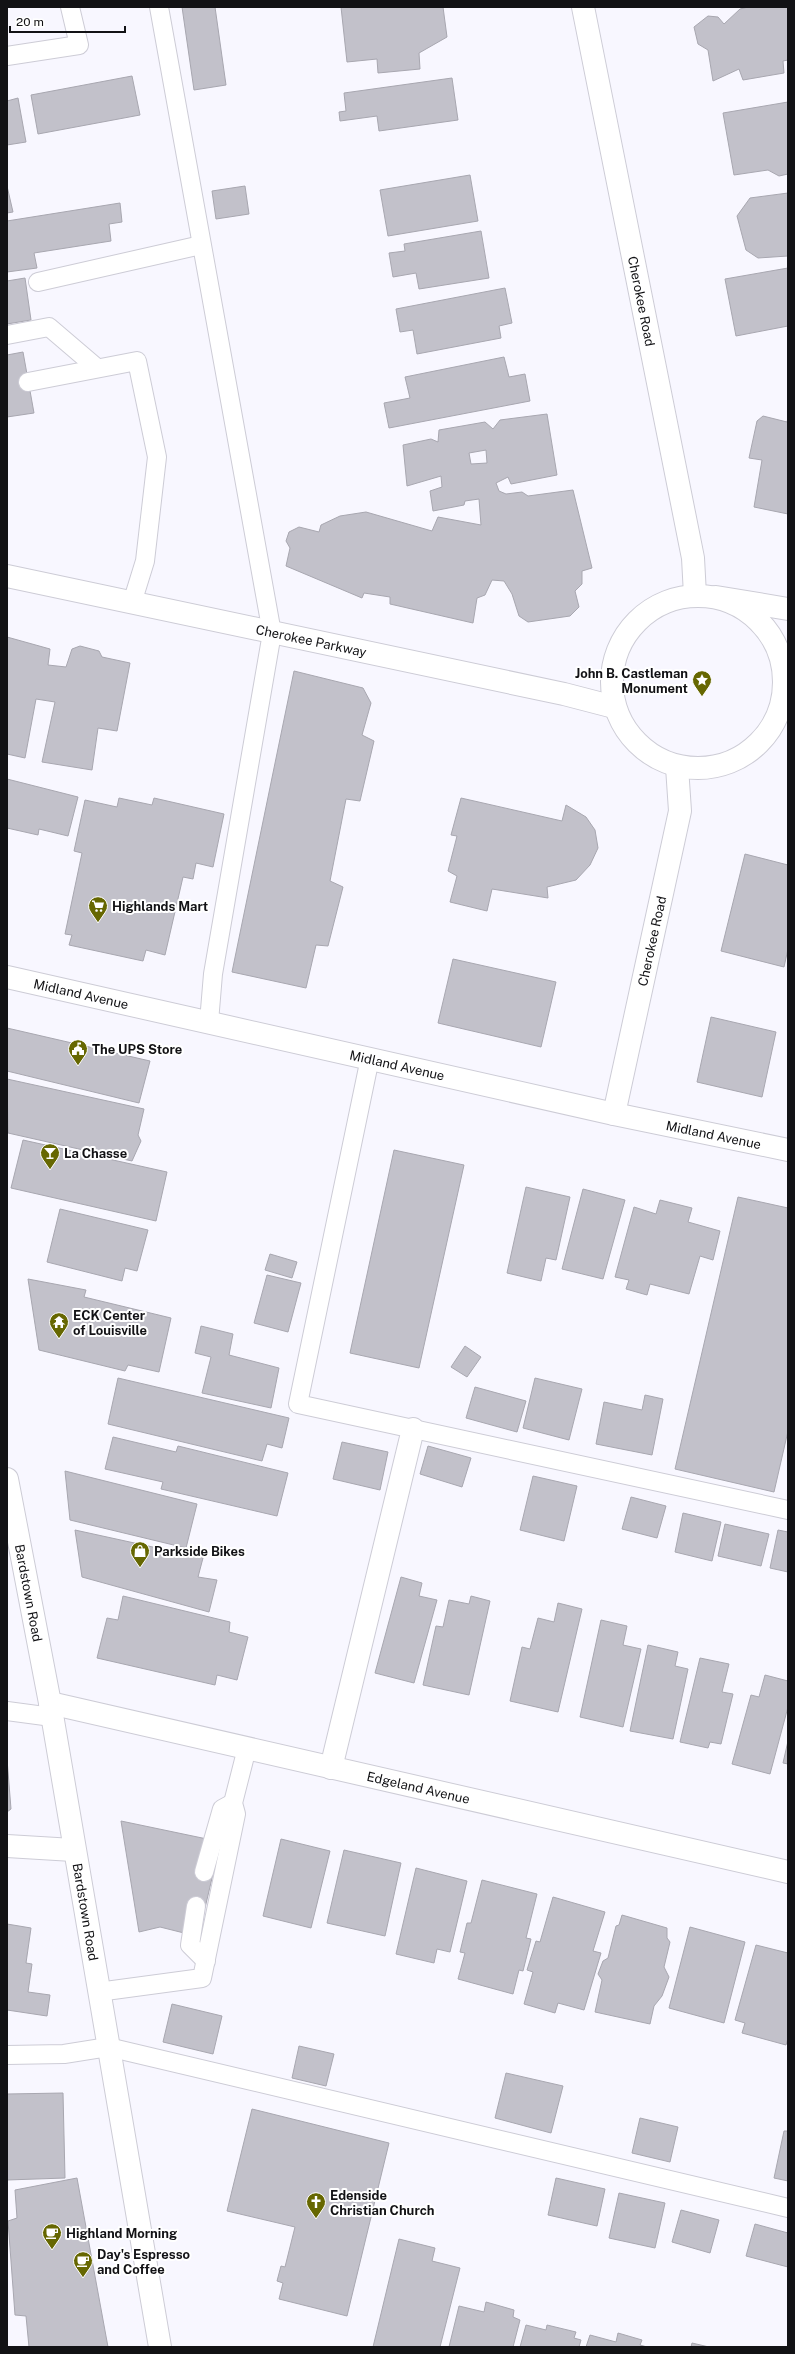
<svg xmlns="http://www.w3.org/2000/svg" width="795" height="2354" font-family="'Public Sans',sans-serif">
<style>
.building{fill:#c2c1ca;stroke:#a8a7b0;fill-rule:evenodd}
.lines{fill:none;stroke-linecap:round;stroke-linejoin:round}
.lane-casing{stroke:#cdccd6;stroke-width:20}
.street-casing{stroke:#cdccd6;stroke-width:24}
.primary-casing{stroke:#cdccd6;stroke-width:24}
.lane{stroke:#fff;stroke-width:18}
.street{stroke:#fff;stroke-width:22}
.primary{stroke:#fff;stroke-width:22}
.labels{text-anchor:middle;stroke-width:4;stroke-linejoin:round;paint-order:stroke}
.street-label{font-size:13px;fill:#121215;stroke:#fff}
.poi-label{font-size:13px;font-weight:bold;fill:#121215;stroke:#fff;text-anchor:start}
</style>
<rect width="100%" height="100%" fill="#f8f7ff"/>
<g class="building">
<path d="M182,7H215L226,85L194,90Z"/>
<path d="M341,7H443L447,37L419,53L420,69L378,73L377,59L347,62Z"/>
<path d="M748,7H788V60L783,61L784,73L743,80L739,69L713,81L708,50L698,44L694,27L708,16L718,17L724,24L740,9Z"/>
<path d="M132,76L140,115L38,134L31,95Z"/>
<path d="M452,78L458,120L379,131L377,116L340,121L339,112L346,111L344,93Z"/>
<path d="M18,98L26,142L7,145V101Z"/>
<path d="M788,102V174L779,176L768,170L734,175L723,113Z"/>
<path d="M470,175L478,221L388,236L380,190Z"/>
<path d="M7,186L13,212L7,213Z"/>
<path d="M245,186L249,214L216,219L212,191Z"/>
<path d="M788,193V256L758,258L746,250L737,216L750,198Z"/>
<path d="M120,203L122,222L109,224L111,241L34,253L37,268L7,272V221Z"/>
<path d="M481,231L489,278L419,289L416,273L393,277L389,253L405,251L404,244Z"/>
<path d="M788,268V326L736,336L725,279Z"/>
<path d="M25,278L31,320L7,324V281Z"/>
<path d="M505,288L512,323L499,326L501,338L417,354L413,330L400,332L396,309Z"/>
<path d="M23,352L34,413L7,417V355Z"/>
<path d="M504,357L509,377L525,374L530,401L389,428L384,403L410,398L405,377Z"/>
<path d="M547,414L557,475L511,484L508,477L496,483L499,491L506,494L522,492L528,496L573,490L592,568L582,571V584L575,591L579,607L570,616L528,622L519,616L512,594L504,581L492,580L485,595L477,598L473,623L390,604V597L364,593L362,598L286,566L290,548L286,541L289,532L299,527L319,532L321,525L340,516L366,512L432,531L438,517L481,525L479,499L465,501L464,505L433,511L430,491L442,487L441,476L407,486L403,445L431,439L438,442L439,430L485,422L493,429L500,420ZM486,450L487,463L471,464L469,453Z"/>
<path d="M763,416L787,422L788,418V514L754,507L762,460L749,458L757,421Z"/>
<path d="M7,637L50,649L48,665L66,667L72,649L80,646L99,651L102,657L130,663L117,731L98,728L92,770L42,762L55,702L36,699L25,758L7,754Z"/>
<path d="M294,671L363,688L371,703L362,735L374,741L360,801L346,799L330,881L343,887L328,946L316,945L306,988L232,972Z"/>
<path d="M7,779L78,797L68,836L39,829L38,835L7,828Z"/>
<path d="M119,798L152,805L154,798L224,814L213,867L196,863L193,879L183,877L165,955L146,950L143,961L69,945L72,935L65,934L82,853L74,851L85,800L117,807Z"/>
<path d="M461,798L562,821L566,805L586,817L595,830L598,848L590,865L576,880L547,887L548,898L492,889L487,911L450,902L457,876L448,871L457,836L451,835Z"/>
<path d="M745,854L788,865V949L784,967L721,951Z"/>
<path d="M453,959L556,982L541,1047L438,1023Z"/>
<path d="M711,1017L776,1032L762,1097L697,1082Z"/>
<path d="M7,1028L150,1061L139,1103L7,1071Z"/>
<path d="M7,1079L144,1109L138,1135L141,1141L132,1161L8,1133Z"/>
<path d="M23,1140L167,1172L156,1221L11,1188Z"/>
<path d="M394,1150L464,1165L419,1368L350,1353Z"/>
<path d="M526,1187L570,1197L556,1260L546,1258L541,1281L507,1273Z"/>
<path d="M583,1189L625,1200L603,1279L562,1269Z"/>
<path d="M738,1197L788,1208V1431L774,1492L675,1469Z"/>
<path d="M660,1200L692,1208L688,1222L720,1231L713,1260L700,1256L689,1294L650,1284L647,1295L626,1289L629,1280L615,1277L634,1207L656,1214Z"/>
<path d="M60,1209L148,1230L137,1271L125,1268L122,1281L47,1262Z"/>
<path d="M270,1254L297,1262L292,1278L265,1270Z"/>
<path d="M267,1275L301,1283L288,1332L254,1323Z"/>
<path d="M28,1279L86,1290L84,1297L171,1318L159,1372L128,1365L125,1371L39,1350Z"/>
<path d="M201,1326L233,1334L229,1355L279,1368L271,1408L202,1393L211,1357L195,1353Z"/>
<path d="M465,1346L481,1357L467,1377L451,1367Z"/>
<path d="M118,1378L289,1418L282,1448L267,1444L262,1461L108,1424Z"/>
<path d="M535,1378L582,1389L569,1440L523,1428Z"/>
<path d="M475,1387L526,1401L517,1432L466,1418Z"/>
<path d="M645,1395L663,1399L652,1455L596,1444L604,1402L642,1410Z"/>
<path d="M113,1437L176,1452L178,1446L288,1473L277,1516L161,1489L163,1482L105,1469Z"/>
<path d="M342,1442L388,1452L380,1490L333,1479Z"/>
<path d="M428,1446L471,1458L462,1487L420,1474Z"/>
<path d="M65,1471L197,1504L186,1548L70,1520Z"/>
<path d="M533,1476L577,1486L564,1541L520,1530Z"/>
<path d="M631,1497L666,1506L657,1538L622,1529Z"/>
<path d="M683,1513L721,1522L712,1561L675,1552Z"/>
<path d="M725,1524L769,1534L761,1566L718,1556Z"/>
<path d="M75,1530L203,1558L198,1577L217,1580L209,1612L82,1577Z"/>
<path d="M778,1530L788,1532V1572L770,1568Z"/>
<path d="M401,1577L422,1583L419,1596L437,1600L414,1683L375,1673Z"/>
<path d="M123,1596L230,1622L229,1632L248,1637L237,1680L217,1675L215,1685L97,1658L107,1618L118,1620Z"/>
<path d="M471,1596L490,1601L469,1695L423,1685L436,1626L443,1627L449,1600L469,1604Z"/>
<path d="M558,1603L582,1609L558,1712L510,1701L522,1647L530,1649L538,1618L554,1622Z"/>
<path d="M601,1620L627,1626L623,1645L641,1649L623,1727L580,1717Z"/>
<path d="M648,1645L678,1652L675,1666L688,1669L673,1739L630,1731Z"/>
<path d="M700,1658L729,1664L722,1692L733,1694L721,1744L710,1742L708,1748L680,1742Z"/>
<path d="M765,1675L788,1681V1707L770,1774L732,1764L751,1695L759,1697Z"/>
<path d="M788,1741V1764L783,1763Z"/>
<path d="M7,1759L11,1809L7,1812Z"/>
<path d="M121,1821L207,1839L213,1874L205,1908L190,1905L184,1933L160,1927L139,1932Z"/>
<path d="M281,1839L330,1851L311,1928L263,1916Z"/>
<path d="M344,1850L401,1863L385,1936L327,1923Z"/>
<path d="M416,1868L467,1881L450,1952L437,1949L434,1963L396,1954Z"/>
<path d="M482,1880L537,1894L526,1938L531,1939L523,1971L519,1970L513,1994L458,1979L465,1953L460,1952L467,1923H471Z"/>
<path d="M553,1897L605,1912L593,1951L601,1953L584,2010L558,2003L555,2013L524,2004L533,1972L527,1970L536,1941L540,1942Z"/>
<path d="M622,1915L667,1928V1938L670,1942L664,1967L669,1977L662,1996L654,2006L650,2024L595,2012L602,1980L598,1974L603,1961L608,1958L616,1926L619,1925Z"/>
<path d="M7,1924L31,1928L26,1963L32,1964L28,1992L50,1995L47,2016L7,2010Z"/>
<path d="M690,1927L745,1942L724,2023L669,2008Z"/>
<path d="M756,1945L788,1953V2038L786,2045L742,2033L745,2023L735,2020Z"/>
<path d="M172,2004L222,2016L213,2054L163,2042Z"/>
<path d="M299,2046L334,2054L326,2086L292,2078Z"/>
<path d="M506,2073L563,2086L551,2133L495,2118Z"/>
<path d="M63,2093L65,2178L7,2180V2094Z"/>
<path d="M252,2109L389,2143L347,2316L279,2299L283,2283L277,2281L281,2266L285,2267L295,2227L227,2211Z"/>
<path d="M640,2118L678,2127L670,2162L632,2153Z"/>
<path d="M784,2131H788V2181L774,2178Z"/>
<path d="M77,2178L108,2347H29L26,2316L15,2315L8,2221L17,2218L15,2190Z"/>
<path d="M556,2178L605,2189L597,2226L548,2215Z"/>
<path d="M619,2193L665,2203L655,2248L609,2238Z"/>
<path d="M681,2210L719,2220L710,2253L672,2242Z"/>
<path d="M755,2224L788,2233V2267L746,2256Z"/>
<path d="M399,2239L435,2248L432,2261L460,2268L440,2347H373Z"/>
<path d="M486,2302L514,2310L513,2317L520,2320L513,2347H449L459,2306L484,2312Z"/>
<path d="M526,2325L546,2330L547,2325L576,2332L574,2338L581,2340L579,2347H520Z"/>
<path d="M618,2333L642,2340L640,2345L647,2347H586L590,2335L616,2342Z"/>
<path d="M692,2343L709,2347H691Z"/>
</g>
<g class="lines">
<g class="lane-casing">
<g id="lane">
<path d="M159,7L272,633L213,974L209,1022"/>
<path d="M7,56L79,45L70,7"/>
<path d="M38,282L201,245"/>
<path d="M7,335L49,327L97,368"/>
<path d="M28,382L137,361L157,457L145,561L132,603"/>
<path d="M370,1058L298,1404L788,1510"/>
<path d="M7,1711L52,1717"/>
<path d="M204,1872L222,1809L233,1803"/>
<path d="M196,1906L190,1945L206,1961"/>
<path d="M98,1992L202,1978L236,1814L233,1803L247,1748"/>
<path d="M7,2055L64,2054L108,2047L788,2208"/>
</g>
</g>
<g class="street-casing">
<g id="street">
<path id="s1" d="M583,7L693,558L695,595"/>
<path d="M716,597L788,609"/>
<path id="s2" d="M7,977L614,1114L788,1150"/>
<path id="s3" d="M614,1114L680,811L677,767"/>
<path id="s4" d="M50,1703L788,1872"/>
<path d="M331,1768L413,1429"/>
<path d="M7,1846L73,1850"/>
</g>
</g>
<g class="primary-casing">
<g id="primary">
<path id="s5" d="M7,576L564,694L614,707"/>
<circle cx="698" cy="682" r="86"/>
<path id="s6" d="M7,1479L50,1703L160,2347"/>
</g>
</g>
<use href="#lane" class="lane"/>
<use href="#street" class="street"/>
<use href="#primary" class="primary"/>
</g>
<defs>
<g id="sight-pin" transform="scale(1)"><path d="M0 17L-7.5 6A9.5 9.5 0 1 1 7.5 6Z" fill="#666701" stroke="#fff"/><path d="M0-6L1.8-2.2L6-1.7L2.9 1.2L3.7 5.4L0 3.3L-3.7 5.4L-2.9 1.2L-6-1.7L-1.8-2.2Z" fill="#fff"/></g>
<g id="supermarket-pin" transform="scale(1)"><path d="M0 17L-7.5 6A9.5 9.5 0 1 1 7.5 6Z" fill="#666701" stroke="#fff"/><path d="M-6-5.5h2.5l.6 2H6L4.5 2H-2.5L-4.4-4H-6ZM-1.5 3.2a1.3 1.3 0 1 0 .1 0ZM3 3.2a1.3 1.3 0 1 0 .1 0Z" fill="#fff"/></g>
<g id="civic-pin" transform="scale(1)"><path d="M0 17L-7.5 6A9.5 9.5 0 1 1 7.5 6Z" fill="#666701" stroke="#fff"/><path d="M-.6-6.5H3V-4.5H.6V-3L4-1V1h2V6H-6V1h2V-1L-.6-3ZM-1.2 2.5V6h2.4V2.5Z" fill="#fff"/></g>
<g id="bar-pin" transform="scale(1)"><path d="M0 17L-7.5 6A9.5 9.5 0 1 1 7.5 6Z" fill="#666701" stroke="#fff"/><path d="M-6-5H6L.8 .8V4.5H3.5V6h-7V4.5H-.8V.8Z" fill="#fff"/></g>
<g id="temple-pin" transform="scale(1)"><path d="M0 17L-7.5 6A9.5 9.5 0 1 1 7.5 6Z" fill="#666701" stroke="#fff"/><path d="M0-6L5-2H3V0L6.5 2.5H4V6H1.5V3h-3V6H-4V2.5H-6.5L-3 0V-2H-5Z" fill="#fff"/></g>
<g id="shop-pin" transform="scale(1)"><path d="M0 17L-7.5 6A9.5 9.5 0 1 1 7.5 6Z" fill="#666701" stroke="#fff"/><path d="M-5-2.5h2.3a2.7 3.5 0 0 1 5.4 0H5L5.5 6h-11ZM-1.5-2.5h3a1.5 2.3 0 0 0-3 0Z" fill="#fff"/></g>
<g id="church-pin" transform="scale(1)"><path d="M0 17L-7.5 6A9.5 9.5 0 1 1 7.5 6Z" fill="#666701" stroke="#fff"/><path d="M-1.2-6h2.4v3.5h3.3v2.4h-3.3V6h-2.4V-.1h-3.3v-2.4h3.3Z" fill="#fff"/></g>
<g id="cafe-pin" transform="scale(1)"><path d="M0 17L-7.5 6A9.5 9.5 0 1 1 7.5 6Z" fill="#666701" stroke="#fff"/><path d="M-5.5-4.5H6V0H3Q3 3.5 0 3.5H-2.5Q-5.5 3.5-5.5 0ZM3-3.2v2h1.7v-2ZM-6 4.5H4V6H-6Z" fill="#fff"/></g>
</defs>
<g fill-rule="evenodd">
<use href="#sight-pin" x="702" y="680"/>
<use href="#supermarket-pin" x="98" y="906"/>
<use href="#civic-pin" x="78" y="1049"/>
<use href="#bar-pin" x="50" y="1153"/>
<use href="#temple-pin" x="59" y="1322"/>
<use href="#shop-pin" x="140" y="1551"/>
<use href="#church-pin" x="316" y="2202"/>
<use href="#cafe-pin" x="52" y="2233"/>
<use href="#cafe-pin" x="83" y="2261"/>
</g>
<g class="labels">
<g class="street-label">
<text dy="5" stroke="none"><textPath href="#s1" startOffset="300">Cherokee Road</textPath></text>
<text dy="5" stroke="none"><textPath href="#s5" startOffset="311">Cherokee Parkway</textPath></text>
<text dy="5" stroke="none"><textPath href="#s3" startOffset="177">Cherokee Road</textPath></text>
<text dy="5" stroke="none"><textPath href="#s2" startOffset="76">Midland Avenue</textPath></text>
<text dy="5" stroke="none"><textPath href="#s2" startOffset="400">Midland Avenue</textPath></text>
<text dy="5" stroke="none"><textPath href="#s2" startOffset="724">Midland Avenue</textPath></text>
<text dy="5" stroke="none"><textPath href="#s6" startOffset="116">Bardstown Road</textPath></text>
<text dy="5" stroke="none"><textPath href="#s4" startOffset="378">Edgeland Avenue</textPath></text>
<text dy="5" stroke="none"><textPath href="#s6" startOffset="440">Bardstown Road</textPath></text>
</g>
<g class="poi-label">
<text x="688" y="678" text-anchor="end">John B. Castleman<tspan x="688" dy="15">Monument</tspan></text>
<text x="112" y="911">Highlands Mart</text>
<text x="92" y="1054">The UPS Store</text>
<text x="64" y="1158">La Chasse</text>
<text x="73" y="1320">ECK Center<tspan x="73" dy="15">of Louisville</tspan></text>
<text x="154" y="1556">Parkside Bikes</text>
<text x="330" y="2200">Edenside<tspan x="330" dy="15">Christian Church</tspan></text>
<text x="66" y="2238">Highland Morning</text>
<text x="97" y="2259">Day's Espresso<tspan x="97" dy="15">and Coffee</tspan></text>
</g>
</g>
<rect width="795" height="2354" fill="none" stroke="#121215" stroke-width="16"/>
<path d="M10 26v6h115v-6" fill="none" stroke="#121215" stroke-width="2"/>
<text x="16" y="26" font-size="12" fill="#121215" stroke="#ffffff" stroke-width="3" paint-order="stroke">20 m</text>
</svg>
